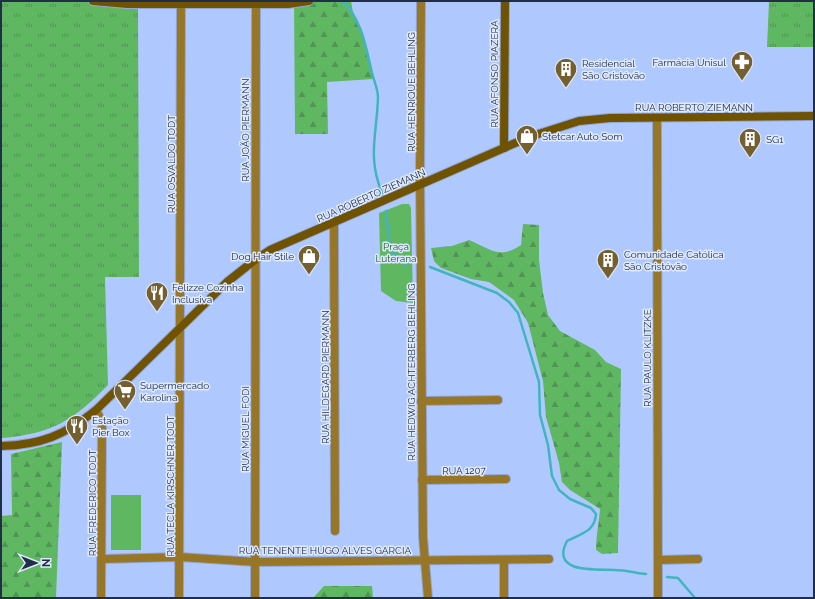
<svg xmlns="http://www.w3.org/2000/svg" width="815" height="599" font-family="Raleway,sans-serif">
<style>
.grass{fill:url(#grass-tufts)}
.forest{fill:url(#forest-firs)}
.park{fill:#60b762}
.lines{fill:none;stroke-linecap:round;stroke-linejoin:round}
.stream{stroke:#43b4bf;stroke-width:2.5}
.street-casing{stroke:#90a7d6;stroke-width:10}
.secondary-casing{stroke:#90a7d6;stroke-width:10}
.street{stroke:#987628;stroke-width:8}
.secondary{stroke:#6f5202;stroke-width:8}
.labels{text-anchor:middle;stroke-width:3;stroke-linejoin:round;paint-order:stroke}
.poi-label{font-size:10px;fill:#222e48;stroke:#dfeafe;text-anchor:start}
.street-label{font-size:10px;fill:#222e48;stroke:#dfeafe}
.park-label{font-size:10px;fill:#195f1f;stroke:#dfeafe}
</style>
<defs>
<pattern id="grass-tufts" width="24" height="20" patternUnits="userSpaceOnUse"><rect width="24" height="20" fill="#60b762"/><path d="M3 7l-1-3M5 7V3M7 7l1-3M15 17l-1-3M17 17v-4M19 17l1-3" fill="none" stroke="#4f9553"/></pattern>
<pattern id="forest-firs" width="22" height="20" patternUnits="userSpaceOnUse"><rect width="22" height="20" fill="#60b762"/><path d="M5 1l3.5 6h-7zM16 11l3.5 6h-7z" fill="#4f9553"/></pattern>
</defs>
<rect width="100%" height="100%" fill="#afc9fe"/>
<g class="grass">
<path d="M1,1H138L139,277H105L108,385C74,420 52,434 2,438Z"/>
<path d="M769,1H814V47H767Z"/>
</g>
<g class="forest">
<path d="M294,1H351L353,12L364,38L373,79L327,82L328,134H295Z"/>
<path d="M523,224L539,225V260L543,293L548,315L560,331L595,350L606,362L621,369L618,553L602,554L596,550C596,536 599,523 600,509L570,490L562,482L559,463L546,417L543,381L528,323L514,300L489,282L471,279L441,268L434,261L431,248L452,246L469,240C491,249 499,260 521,245Z"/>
<path d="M62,442L56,598H1V516L12,515L11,454Z"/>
<path d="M324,586H372L373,598H313Z"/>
</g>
<g class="park">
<path d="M402,204H409L411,208L413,303L396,301L381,291L379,213Z"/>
<rect x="111" y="495" width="30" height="55"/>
</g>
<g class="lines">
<g class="stream">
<path d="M342,1C362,19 366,48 372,73C374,81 378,90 378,97C377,135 367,156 382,193"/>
<path d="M386,211L390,250L406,265"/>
<path d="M430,267L497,293L509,302L518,313L539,382L540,415L548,445L552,476L559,490L570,499L591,508L596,514C595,532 580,534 567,541C550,574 596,569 615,570C625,570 636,573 646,574"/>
<path d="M667,577L678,578L695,598"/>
</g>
<g class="street-casing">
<g id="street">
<path d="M421,1L420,174L423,537L428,598"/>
<path d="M657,118L658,598"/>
<path d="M334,222L335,531"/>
<path d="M421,401L498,400"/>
<path d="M96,410L102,422L101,598"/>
<path d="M422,480L506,479"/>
<path d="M102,559L180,557L256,562L549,559"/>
<path d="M504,560V598"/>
<path d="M658,560L698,559"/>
<path d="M179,598L181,1"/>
<path d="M255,598L256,1"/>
</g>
</g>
<g class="secondary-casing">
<g id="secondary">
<path d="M93,1L128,4H288L309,1"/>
<path d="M504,148L505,1"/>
<path d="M1,446C41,445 65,435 96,410L227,282L255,260L270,250L529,137L579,121L610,118L814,116"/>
</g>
</g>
<use href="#street" class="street"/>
<use href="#secondary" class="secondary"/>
</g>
<defs>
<g id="pharmacy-pin" transform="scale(1.15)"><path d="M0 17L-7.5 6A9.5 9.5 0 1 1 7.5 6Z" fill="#765f2f" stroke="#dfeafe"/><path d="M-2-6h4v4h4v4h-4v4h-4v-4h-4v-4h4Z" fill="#fff"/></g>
<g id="building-pin" transform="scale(1.15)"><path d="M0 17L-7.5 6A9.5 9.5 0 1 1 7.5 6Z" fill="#765f2f" stroke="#dfeafe"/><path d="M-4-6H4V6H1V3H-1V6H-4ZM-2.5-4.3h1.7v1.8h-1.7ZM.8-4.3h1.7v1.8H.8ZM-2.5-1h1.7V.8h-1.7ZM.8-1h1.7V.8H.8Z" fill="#fff"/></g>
<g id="shop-pin" transform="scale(1.15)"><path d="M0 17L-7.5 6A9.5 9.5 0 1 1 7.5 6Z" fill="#765f2f" stroke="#dfeafe"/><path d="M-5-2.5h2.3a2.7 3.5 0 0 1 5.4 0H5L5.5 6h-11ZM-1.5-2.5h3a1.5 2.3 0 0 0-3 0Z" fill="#fff"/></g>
<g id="restaurant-pin" transform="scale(1.15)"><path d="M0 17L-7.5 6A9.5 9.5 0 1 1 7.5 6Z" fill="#765f2f" stroke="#dfeafe"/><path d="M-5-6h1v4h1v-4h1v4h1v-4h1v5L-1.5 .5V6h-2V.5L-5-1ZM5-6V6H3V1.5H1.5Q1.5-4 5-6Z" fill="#fff"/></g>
<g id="supermarket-pin" transform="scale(1.15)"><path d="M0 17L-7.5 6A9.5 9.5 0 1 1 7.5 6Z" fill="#765f2f" stroke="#dfeafe"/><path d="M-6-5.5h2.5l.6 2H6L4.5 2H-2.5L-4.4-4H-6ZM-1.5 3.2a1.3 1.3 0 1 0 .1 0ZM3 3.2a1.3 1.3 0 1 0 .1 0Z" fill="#fff"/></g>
</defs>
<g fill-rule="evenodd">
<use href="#pharmacy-pin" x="742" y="62"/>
<use href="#building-pin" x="566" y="69"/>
<use href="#shop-pin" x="527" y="136"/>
<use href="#building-pin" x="750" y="139"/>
<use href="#shop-pin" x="309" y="256"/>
<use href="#building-pin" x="608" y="260"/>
<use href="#restaurant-pin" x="157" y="293"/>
<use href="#supermarket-pin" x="125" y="391"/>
<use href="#restaurant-pin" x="77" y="426"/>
</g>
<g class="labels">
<g class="poi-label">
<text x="726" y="66" text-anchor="end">Farmácia Unisul</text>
<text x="582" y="67">Residencial<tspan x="582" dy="12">São Cristóvão</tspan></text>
<text x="542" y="140">Stetcar Auto Som</text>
<text x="766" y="143">SG1</text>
<text x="624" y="258">Comunidade Católica<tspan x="624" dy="12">São Cristóvão</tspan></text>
<text x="294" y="260" text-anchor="end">Dog Hair Stile</text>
<text x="172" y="291">Felizze Cozinha<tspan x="172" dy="12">Inclusiva</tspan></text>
<text x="140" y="389">Supermercado<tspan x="140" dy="12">Karolina</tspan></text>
<text x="92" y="424">Estação<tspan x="92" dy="12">Pier Box</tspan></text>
</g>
<g class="street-label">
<text transform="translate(494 74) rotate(-90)" y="4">RUA AFONSO PIAZERA</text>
<text transform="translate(411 92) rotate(-90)" y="4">RUA HENRIQUE BEHLING</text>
<text x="694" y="111">RUA ROBERTO ZIEMANN</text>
<text transform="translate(245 130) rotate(-90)" y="4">RUA JOÃO PIERMANN</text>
<text transform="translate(171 164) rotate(-90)" y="4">RUA OSVALDO TODT</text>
<text transform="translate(371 195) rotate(-24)" y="4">RUA ROBERTO ZIEMANN</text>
<text transform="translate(647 358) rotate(-90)" y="4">RUA PAULO KLITZKE</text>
<text transform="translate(411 372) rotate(-90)" y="4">RUA HEDWIG ACHTERBERG BEHLING</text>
<text transform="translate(325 377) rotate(-90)" y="4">RUA HILDEGARD PIERMANN</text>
<text transform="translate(245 429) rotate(-90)" y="4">RUA MIGUEL FODI</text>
<text transform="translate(464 470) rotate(-1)" y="4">RUA 1207</text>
<text transform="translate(170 486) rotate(-90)" y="4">RUA TECLA KIRSCHNER TODT</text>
<text transform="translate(92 503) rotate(-90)" y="4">RUA FREDERICO TODT</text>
<text x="325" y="554">RUA TENENTE HUGO ALVES GARCIA</text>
</g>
<g class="park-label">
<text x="396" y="250">Praça<tspan x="396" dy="12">Luterana</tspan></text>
</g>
</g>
<rect width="815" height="599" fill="none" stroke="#222e48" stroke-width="4"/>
<g transform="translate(36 563) rotate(90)" stroke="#dfeafe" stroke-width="3" paint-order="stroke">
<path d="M0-3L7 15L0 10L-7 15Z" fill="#222e48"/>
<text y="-6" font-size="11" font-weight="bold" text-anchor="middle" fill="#222e48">N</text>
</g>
</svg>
